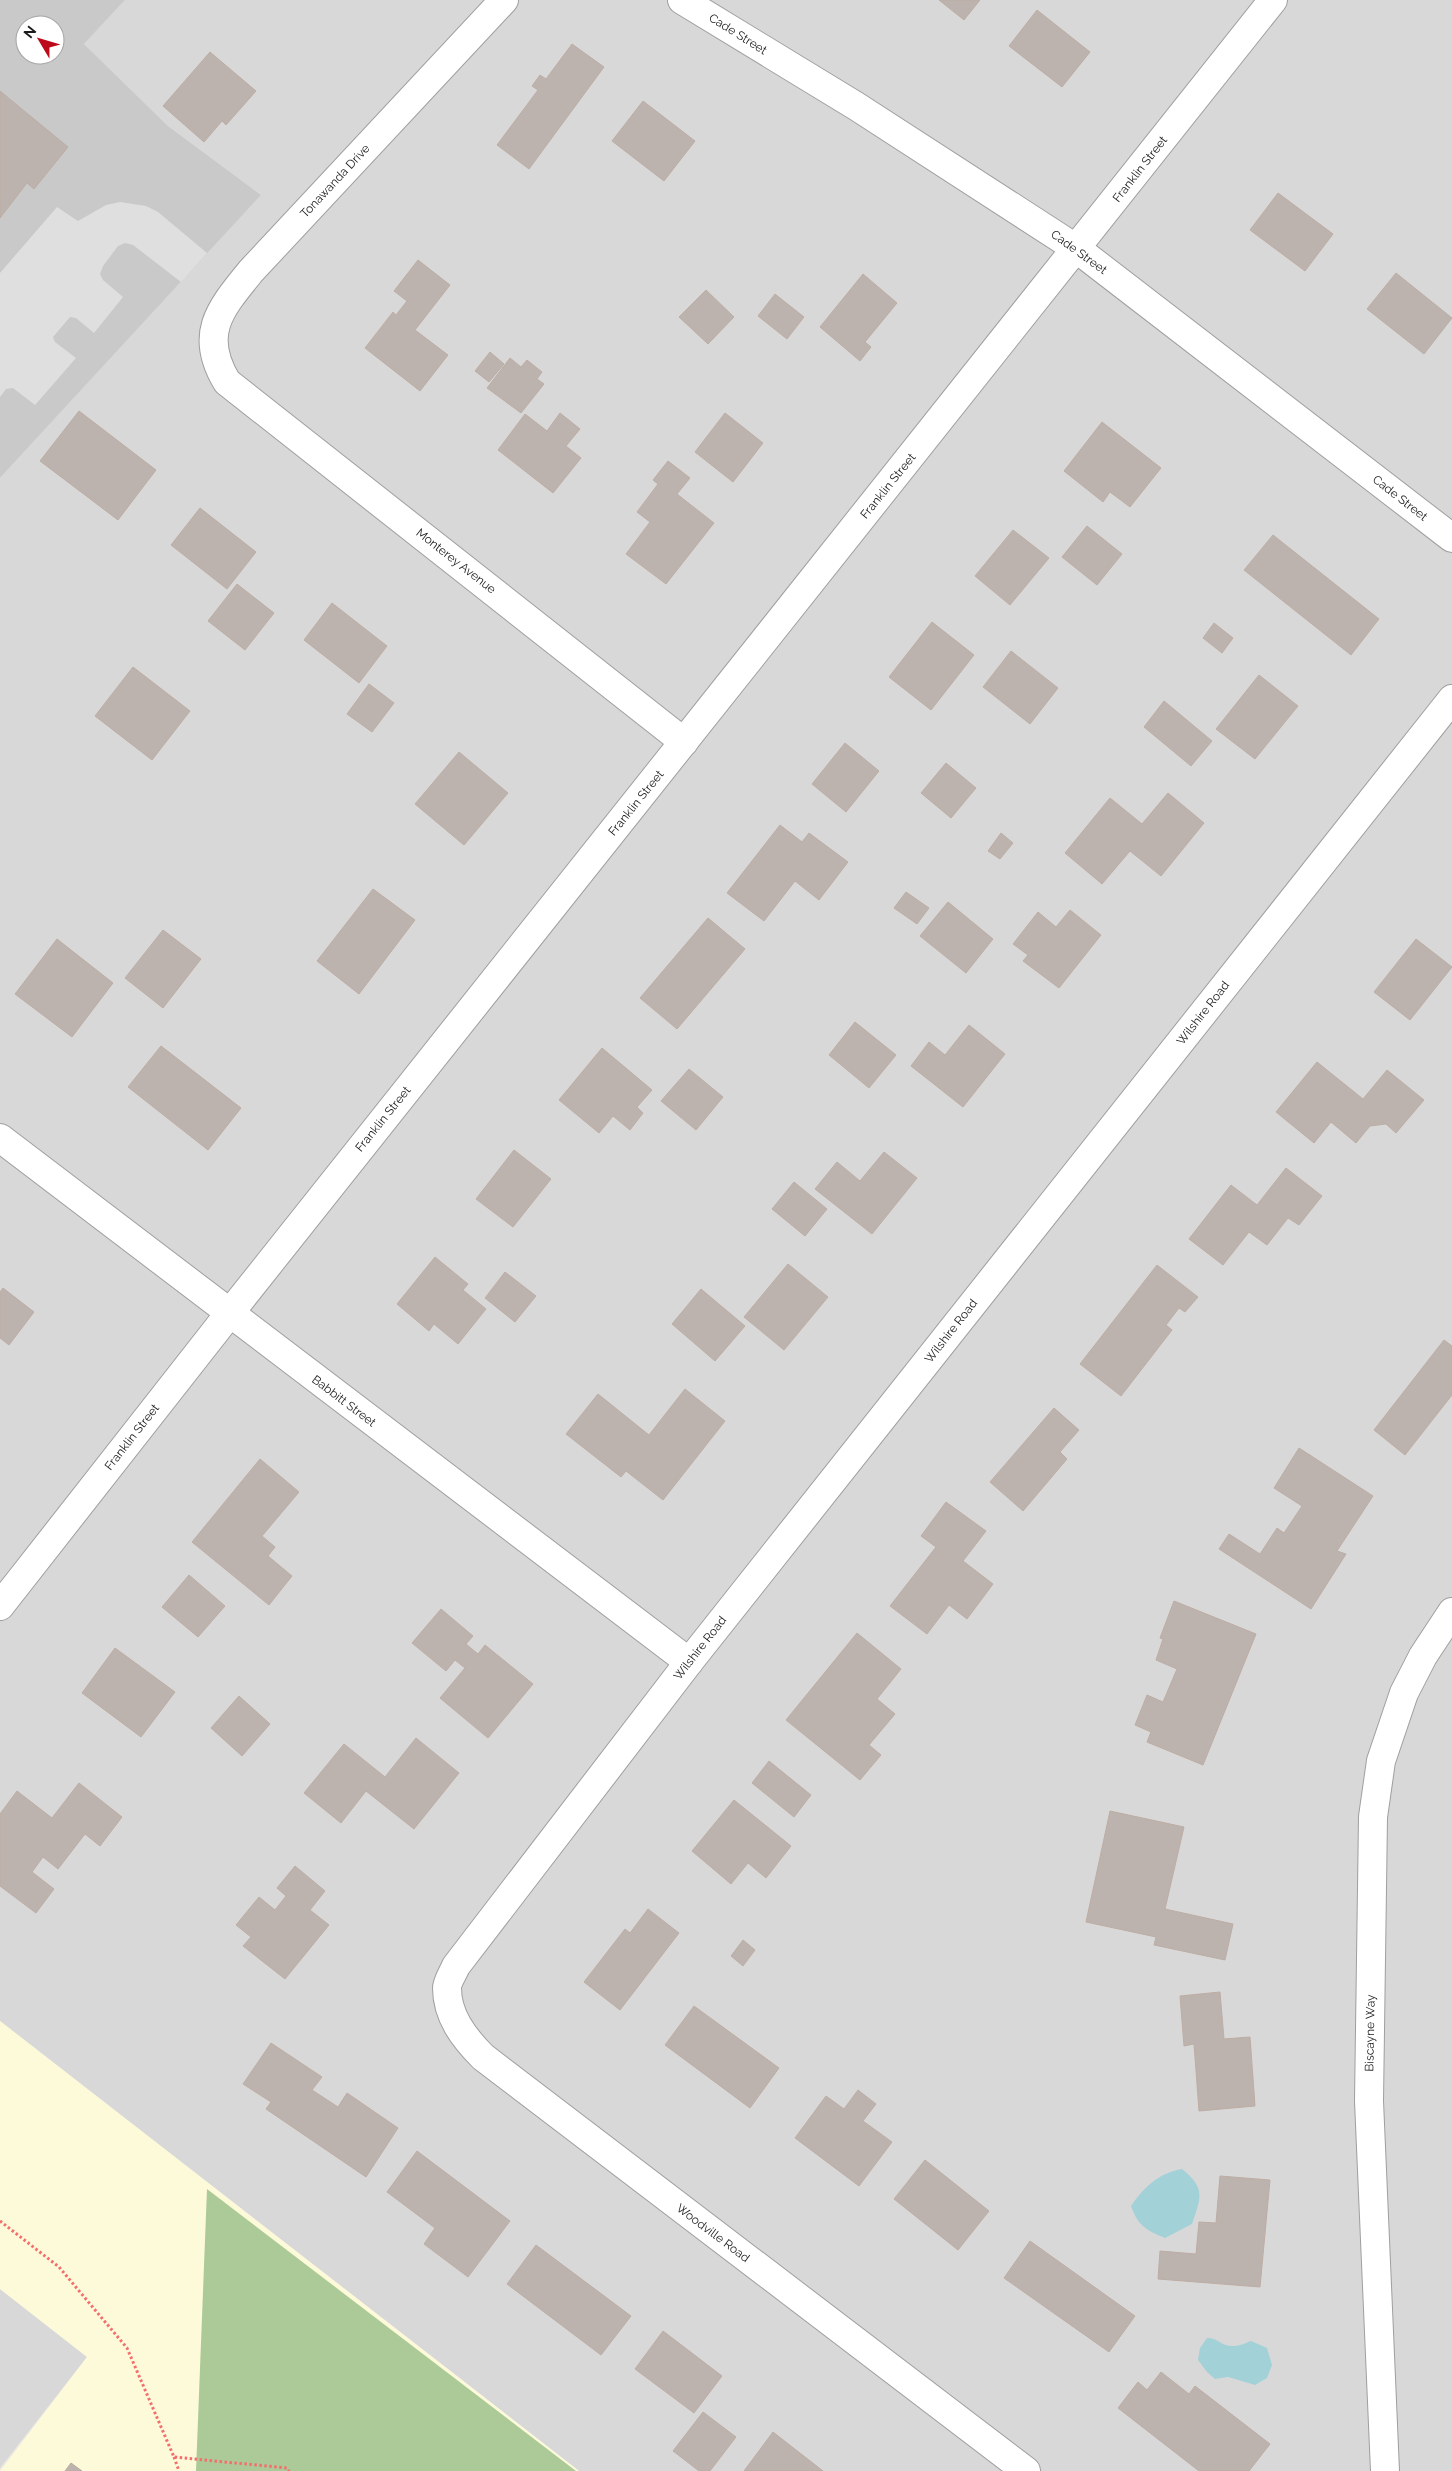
<svg xmlns="http://www.w3.org/2000/svg" width="1452" height="2471" font-family="Raleway,sans-serif">
<style>
.residential{fill:#d9d8d8}
.education{fill:#fdfada}
.religious{fill:#c9c9c9;fill-rule:evenodd}
.forest{fill:#abca98}
.parking{fill:#dfdfdf}
.water{fill:#a3d1d8}
.building{fill:#bcb3ae;stroke:#bdada4}
.lines{fill:none;stroke-linecap:round;stroke-linejoin:round}
.minor-casing{stroke:#9f9f9f;stroke-width:30}
.path{stroke:#f26f6d;stroke-width:3;stroke-dasharray:2.5 2.5;stroke-linecap:butt}
.minor{stroke:#fff;stroke-width:28}
.labels{text-anchor:middle;stroke-width:5;stroke-linejoin:round;paint-order:stroke}
.street-label{font-size:12px;fill:#1b1b1b;stroke:#fff}
</style>
<rect width="100%" height="100%" fill="#ece8e1"/>
<g class="residential">
<path d="M125,0H1452V2471H579L0,2021V478L261,195L168,126L84,44Z"/>
<path d="M0,2289L87,2357L0,2468Z"/>
</g>
<path class="education" d="M0,2021L579,2471H0L87,2357L0,2289Z"/>
<path class="religious" d="M0,0H125L84,44L168,126L261,195L0,478ZM25,25H55V55H25Z"/>
<path class="forest" d="M207,2189L576,2471H196Z"/>
<path class="parking" d="M120,202L146,206L158,212L207,253L181,282L133,245L125,243L118,246L103,266L100,274L103,280L123,297L94,333L76,318L70,317L53,337L55,342L76,358L35,405L13,388L6,389L0,397V273L57,207L78,221L106,205Z"/>
<g class="water">
<path d="M1182,2169C1206,2188 1201,2198 1192,2224L1165,2238C1146,2230 1138,2226 1131,2206C1145,2186 1159,2173 1182,2169Z"/>
<path d="M1207,2338C1217,2338 1219,2343 1226,2345C1235,2348 1244,2344 1251,2341L1267,2348L1272,2365L1267,2378L1255,2385L1228,2377L1215,2379L1207,2372L1198,2360L1200,2348Z"/>
</g>
<g class="building">
<path d="M939,0H980L964,20Z"/>
<path d="M1037,10L1090,52L1062,87L1009,46Z"/>
<path d="M572,44L604,67L529,169L497,145L538,90L532,86L540,75L546,79Z"/>
<path d="M210,52L256,91L226,125L222,121L204,142L163,106Z"/>
<path d="M0,91L68,147L34,189L27,183L0,218Z"/>
<path d="M643,101L695,141L664,181L612,141Z"/>
<path d="M1278,193L1333,234L1305,271L1250,230Z"/>
<path d="M418,260L450,285L415,330L448,355L420,391L365,348L393,312L396,315L407,301L394,291Z"/>
<path d="M1396,273L1452,318L1424,354L1367,309Z"/>
<path d="M863,274L897,303L865,342L871,347L860,361L820,327Z"/>
<path d="M706,290L734,317L708,344L679,317Z"/>
<path d="M775,294L804,317L787,339L758,316Z"/>
<path d="M490,352L504,364L489,382L475,371Z"/>
<path d="M510,358L521,367L527,360L542,372L537,379L544,384L521,413L487,388Z"/>
<path d="M79,411L156,470L118,520L40,461Z"/>
<path d="M560,413L580,429L566,446L581,458L553,493L498,450L525,414L547,431Z"/>
<path d="M725,413L763,443L733,482L695,452Z"/>
<path d="M1102,422L1161,468L1130,507L1110,492L1103,502L1064,471Z"/>
<path d="M668,461L690,478L677,494L714,523L666,584L626,554L650,522L637,512L658,484L653,480Z"/>
<path d="M200,508L256,552L227,589L171,545Z"/>
<path d="M1087,526L1122,554L1097,585L1062,557Z"/>
<path d="M1013,530L1049,558L1010,605L975,576Z"/>
<path d="M1273,535L1379,619L1351,655L1244,570Z"/>
<path d="M237,584L274,613L245,650L208,621Z"/>
<path d="M332,603L387,646L359,683L304,640Z"/>
<path d="M932,622L974,655L931,710L889,677Z"/>
<path d="M1214,623L1233,638L1222,653L1203,638Z"/>
<path d="M1011,651L1058,688L1030,724L983,687Z"/>
<path d="M133,667L190,711L152,760L95,716Z"/>
<path d="M1259,675L1298,706L1255,759L1216,729Z"/>
<path d="M369,684L394,703L372,732L347,714Z"/>
<path d="M1164,701L1212,741L1191,766L1144,727Z"/>
<path d="M845,743L879,771L846,812L812,784Z"/>
<path d="M459,752L508,793L464,845L415,804Z"/>
<path d="M946,763L976,788L951,818L921,793Z"/>
<path d="M1168,793L1204,823L1161,876L1130,851L1102,884L1065,853L1110,798L1142,824Z"/>
<path d="M780,825L802,842L809,833L848,862L819,900L795,881L764,921L727,893Z"/>
<path d="M1001,833L1013,843L1000,859L988,851Z"/>
<path d="M373,889L415,920L359,994L317,961Z"/>
<path d="M906,892L929,908L917,924L894,908Z"/>
<path d="M948,902L993,939L966,973L920,936Z"/>
<path d="M1070,910L1101,935L1059,988L1023,961L1028,955L1013,944L1038,912L1056,927Z"/>
<path d="M708,918L745,949L677,1029L640,998Z"/>
<path d="M163,930L201,959L163,1008L125,978Z"/>
<path d="M57,939L113,983L72,1037L15,994Z"/>
<path d="M1416,939L1452,967L1410,1020L1374,992Z"/>
<path d="M855,1022L896,1055L869,1088L829,1055Z"/>
<path d="M969,1025L1005,1054L963,1107L911,1066L929,1042L945,1055Z"/>
<path d="M161,1046L241,1108L208,1150L128,1087Z"/>
<path d="M602,1048L652,1090L637,1107L643,1113L630,1130L613,1116L599,1133L559,1100Z"/>
<path d="M1317,1062L1363,1099L1387,1070L1424,1100L1396,1133L1386,1124L1370,1126L1356,1143L1331,1122L1314,1143L1276,1112Z"/>
<path d="M689,1069L723,1097L696,1130L661,1101Z"/>
<path d="M514,1150L551,1179L513,1227L476,1199Z"/>
<path d="M884,1152L917,1178L872,1234L815,1189L837,1162L860,1181Z"/>
<path d="M1286,1168L1322,1196L1299,1225L1288,1218L1267,1245L1249,1232L1223,1265L1189,1239L1231,1185L1257,1205Z"/>
<path d="M794,1182L827,1209L805,1236L772,1209Z"/>
<path d="M435,1257L468,1284L463,1290L486,1309L458,1344L434,1324L429,1331L397,1304Z"/>
<path d="M788,1264L828,1297L784,1350L744,1317Z"/>
<path d="M1157,1265L1198,1297L1185,1312L1179,1308L1166,1325L1172,1330L1121,1396L1080,1364Z"/>
<path d="M505,1272L536,1296L515,1322L485,1298Z"/>
<path d="M3,1288L34,1312L9,1345L0,1338V1292Z"/>
<path d="M701,1289L745,1326L715,1361L672,1324Z"/>
<path d="M1444,1340L1452,1346V1395L1405,1455L1374,1430Z"/>
<path d="M685,1389L725,1421L663,1500L626,1471L621,1477L566,1434L598,1394L649,1435Z"/>
<path d="M1054,1408L1079,1430L1060,1452L1067,1459L1023,1511L990,1482Z"/>
<path d="M1299,1448L1373,1496L1337,1551L1346,1554L1311,1609L1219,1549L1229,1534L1260,1554L1277,1528L1284,1533L1302,1506L1274,1488Z"/>
<path d="M260,1459L299,1492L262,1536L275,1547L268,1556L292,1576L269,1605L192,1542Z"/>
<path d="M946,1502L986,1531L963,1561L993,1584L967,1619L949,1605L927,1634L890,1606L936,1547L921,1536Z"/>
<path d="M189,1575L225,1606L198,1637L162,1607Z"/>
<path d="M1174,1601L1256,1634L1203,1765L1147,1742L1151,1732L1135,1725L1147,1695L1163,1702L1177,1669L1156,1660L1163,1639L1160,1638Z"/>
<path d="M441,1609L473,1636L466,1644L478,1654L485,1645L533,1684L488,1738L440,1698L465,1668L455,1660L446,1671L412,1643Z"/>
<path d="M857,1633L901,1669L877,1699L895,1714L869,1745L881,1755L860,1780L786,1720Z"/>
<path d="M115,1648L175,1692L141,1737L82,1693Z"/>
<path d="M239,1696L270,1724L242,1756L211,1728Z"/>
<path d="M416,1738L459,1773L414,1829L366,1791L341,1823L304,1793L344,1744L385,1777Z"/>
<path d="M769,1761L811,1795L794,1817L752,1783Z"/>
<path d="M79,1783L122,1817L100,1846L85,1834L58,1869L43,1857L32,1872L54,1889L36,1913L0,1886V1814L17,1791L52,1818Z"/>
<path d="M734,1800L791,1846L766,1878L748,1863L731,1884L692,1851Z"/>
<path d="M1110,1811L1184,1827L1165,1909L1233,1924L1225,1960L1154,1945L1156,1937L1086,1922Z"/>
<path d="M295,1866L325,1891L310,1910L329,1925L285,1979L243,1946L251,1937L236,1925L259,1897L275,1910L286,1896L277,1888Z"/>
<path d="M648,1909L679,1933L620,2010L584,1982L625,1929L630,1933Z"/>
<path d="M743,1940L755,1950L743,1966L731,1956Z"/>
<path d="M1220,1992L1224,2039L1250,2037L1255,2106L1199,2111L1194,2044L1184,2046L1180,1996Z"/>
<path d="M694,2006L779,2068L750,2108L665,2045Z"/>
<path d="M271,2043L322,2077L312,2090L338,2107L347,2093L398,2128L366,2177L266,2109L271,2102L243,2084Z"/>
<path d="M858,2090L876,2104L863,2121L892,2142L859,2186L795,2138L826,2096L844,2109Z"/>
<path d="M417,2151L510,2221L468,2277L424,2244L435,2228L387,2192Z"/>
<path d="M925,2160L989,2211L958,2250L894,2199Z"/>
<path d="M1220,2176L1270,2180L1260,2287L1158,2279L1160,2251L1196,2254L1199,2222L1216,2223Z"/>
<path d="M1030,2241L1135,2316L1109,2352L1004,2278Z"/>
<path d="M536,2245L631,2316L601,2355L507,2284Z"/>
<path d="M663,2331L722,2376L694,2413L635,2369Z"/>
<path d="M1161,2372L1189,2394L1195,2386L1270,2444L1249,2471H1199L1118,2408L1138,2382L1147,2390Z"/>
<path d="M703,2412L736,2437L710,2471H699L673,2451Z"/>
<path d="M773,2432L823,2471H744Z"/>
<path d="M71,2463L82,2471H65Z"/>
</g>
<g class="lines">
<g class="minor-casing">
<g id="minor">
<path d="M504,0L251,271C220,309 198,334 227,382L684,742"/>
<path d="M682,0L856,106L1077,249L1452,538"/>
<path d="M0,1138L689,1662"/>
<path d="M0,1606L229,1314L1273,0"/>
<path d="M1026,2471L483,2057C464,2038 447,2016 447,1988C447,1982 453,1973 456,1966L689,1662L1452,699"/>
<path d="M1385,2471L1369,2101L1373,1817L1381,1761L1404,1693L1423,1656L1452,1612"/>
</g>
</g>
<g class="path">
<path d="M0,2221L59,2267L127,2348L174,2457L287,2468L289,2471"/>
<path d="M174,2457L179,2471"/>
</g>
<use href="#minor" class="minor"/>
</g>
<g class="labels">
<g class="street-label">
<text transform="translate(738 34) rotate(32)" y="4">Cade Street</text>
<text transform="translate(1140 169) rotate(-52)" y="4">Franklin Street</text>
<text transform="translate(335 181) rotate(-47)" y="4">Tonawanda Drive</text>
<text transform="translate(1079 252) rotate(36)" y="4">Cade Street</text>
<text transform="translate(888 486) rotate(-51)" y="4">Franklin Street</text>
<text transform="translate(1400 498) rotate(38)" y="4">Cade Street</text>
<text transform="translate(456 561) rotate(38)" y="4">Monterey Avenue</text>
<text transform="translate(636 803) rotate(-51)" y="4">Franklin Street</text>
<text transform="translate(1203 1013) rotate(-52)" y="4">Wilshire Road</text>
<text transform="translate(383 1119) rotate(-51)" y="4">Franklin Street</text>
<text transform="translate(951 1331) rotate(-52)" y="4">Wilshire Road</text>
<text transform="translate(344 1401) rotate(37)" y="4">Babbitt Street</text>
<text transform="translate(132 1437) rotate(-52)" y="4">Franklin Street</text>
<text transform="translate(700 1648) rotate(-52)" y="4">Wilshire Road</text>
<text transform="translate(1370 2033) rotate(-89)" y="4">Biscayne Way</text>
<text transform="translate(713 2233) rotate(37)" y="4">Woodville Road</text>
</g>
</g>
<g transform="translate(40 40) rotate(308)"><circle r="24" fill="#ffffff" stroke="#a4a4a4"/>
<path d="M0-4L9 19L0 12L-9 19Z" fill="#bc0a1a"/>
<text y="-8" font-size="14" font-weight="bold" text-anchor="middle" fill="#1b1b1b">N</text>
</g>
</svg>
